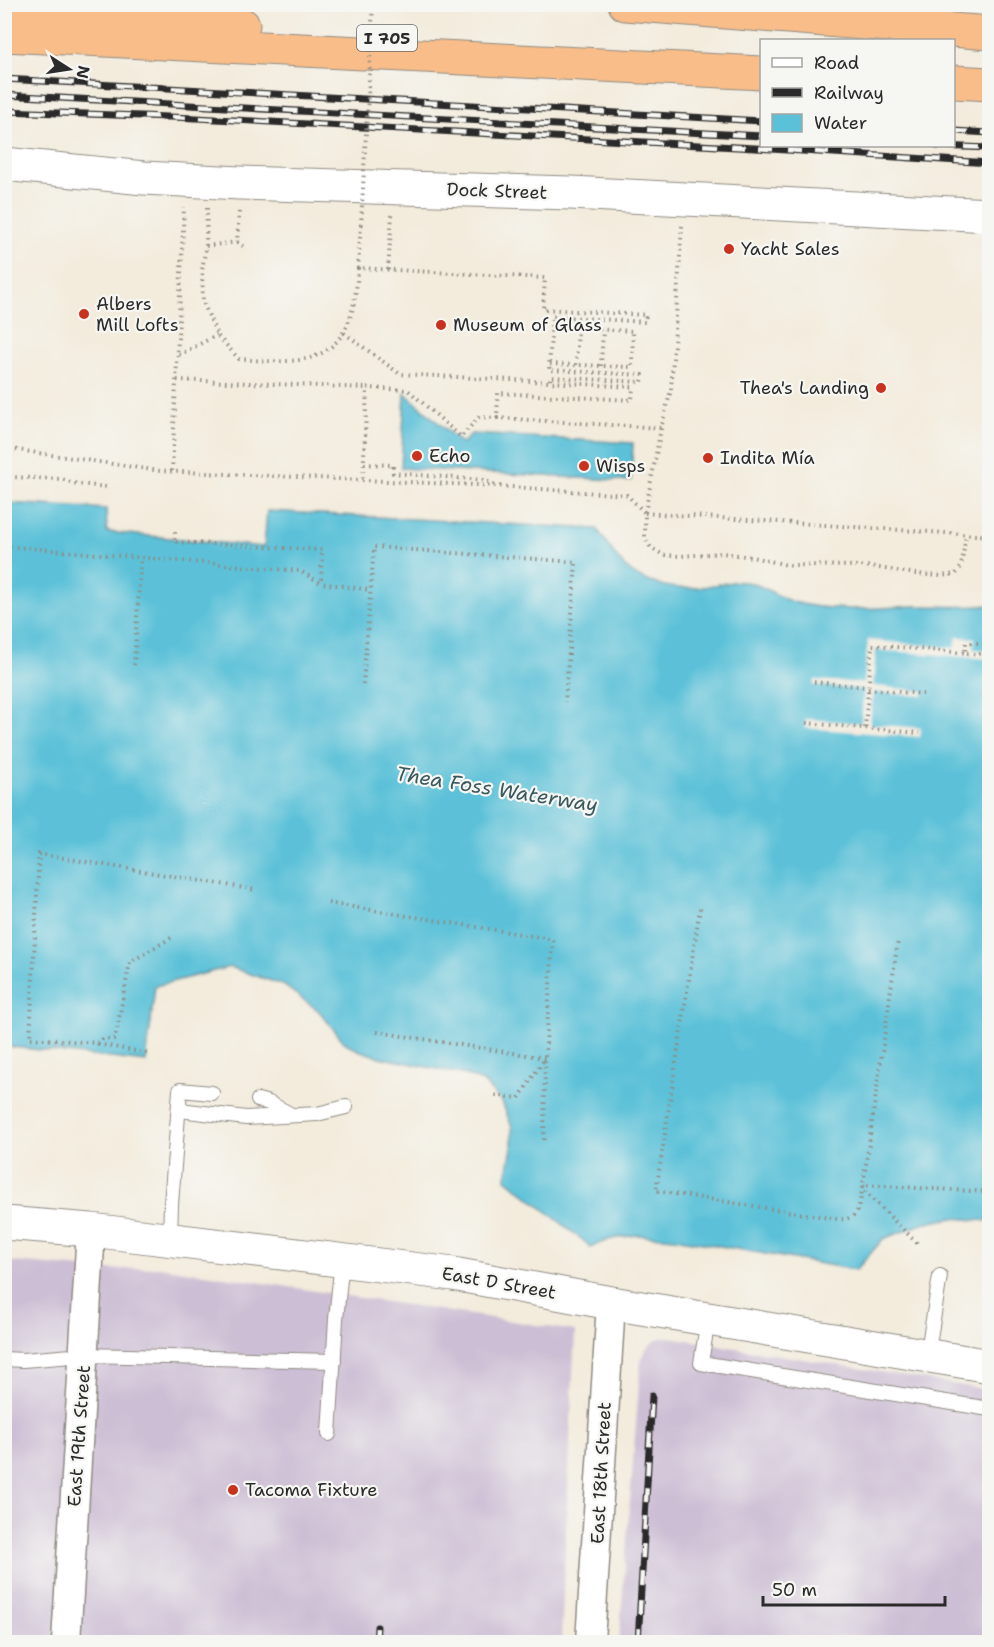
<svg xmlns="http://www.w3.org/2000/svg" width="994" height="1647" font-family="'Shantell Sans',sans-serif">
<style>
.industrial{fill:#ccbed4}
.water{fill:#5bc1d8;stroke:#437682;stroke-width:1.5}
.pier{fill:#f3ebdb}
.lines{fill:none;stroke-linecap:round;stroke-linejoin:round}
.service-casing{stroke:#8f8b83;stroke-width:16}
.minor-casing{stroke:#8f8b83;stroke-width:31}
.tertiary-casing{stroke:#8f8b83;stroke-width:35}
.motorway-casing{stroke:#8f8b83;stroke-width:35}
.path{stroke:#8f8b83;stroke-width:4;stroke-dasharray:1.5 4.5;stroke-linecap:butt}
.service{stroke:#fff;stroke-width:14}
.minor{stroke:#fff;stroke-width:28}
.tertiary{stroke:#fff;stroke-width:33}
.motorway{stroke:#f8bd89;stroke-width:33}
.rail-casing{stroke:#2b2b2b;stroke-width:7}
.rail{stroke:#f6f6f2;stroke-width:4.5;stroke-dasharray:14;stroke-linecap:butt}
.path-bridge{stroke:#8f8b83;stroke-width:4;stroke-dasharray:1.5 4.5;stroke-linecap:butt}
.poi-dot{fill:#c8321e;stroke:#f6f6f2;stroke-width:2}
.labels{text-anchor:middle;stroke-width:4.5;stroke-linejoin:round;paint-order:stroke}
.shield{fill:#f6f6f2;stroke:#686867;stroke-width:1.5}
.shield-label{font-size:16px;font-weight:bold;fill:#2b2b2b}
.street-label{font-size:18px;fill:#2b2b2b;stroke:#f6f6f2}
.poi-label{font-size:18px;fill:#2b2b2b;stroke:#f6f6f2;text-anchor:start}
.water-label{font-size:20px;font-style:italic;fill:#39585f;stroke:#f6f6f2}
</style>
<rect width="100%" height="100%" fill="#f6f6f2"/>
<filter id="ink" filterUnits="userSpaceOnUse"><feTurbulence type="fractalNoise" baseFrequency=".0167" numOctaves="2"/><feDisplacementMap in="SourceGraphic" scale="12" xChannelSelector="R" yChannelSelector="G"/><feConvolveMatrix kernelMatrix="1 2 1 2 8 2 1 2 1" color-interpolation-filters="sRGB"/></filter>
<filter id="wash" filterUnits="userSpaceOnUse"><feTurbulence type="fractalNoise" baseFrequency=".008" numOctaves="4" result="noise"/><feDisplacementMap in="SourceGraphic" scale="24" xChannelSelector="R" yChannelSelector="G"/><feGaussianBlur stdDeviation="1.35" result="paint"/><feColorMatrix in="noise" values="0 0 0 0 0 0 0 0 0 0 0 0 0 0 0 0 0 1.4 0 .05"/><feComposite in="paint" operator="in"/></filter>
<g filter="url(#wash)">
<rect width="100%" height="100%" fill="#f3ebdb"/>
<g class="industrial">
<path d="M4,1261L108,1270L159,1267L575,1331L561,1642H5Z"/>
<path d="M670,1337L989,1390V1642H619L641,1359L645,1350L652,1343L660,1338Z"/>
</g>
<g class="water">
<path d="M405,393L462,444L471,434L633,443L631,481L401,468Z"/>
<path d="M7,503L106,509L107,532L264,547L267,511L597,529C606,541 614,556 624,566C644,585 676,591 702,587C718,585 735,579 751,583C767,587 779,598 793,602C836,613 873,608 916,606C941,606 965,608 989,605V1221L952,1218L922,1224L883,1239L856,1270L675,1238L637,1235L611,1239L591,1247L506,1179L512,1148V1127L502,1102L483,1082L466,1075L379,1057L358,1050L344,1042L319,1011L283,985L230,967L155,986L146,1062L5,1046L4,504Z"/>
</g>
<path class="pier" d="M957,637L975,638L974,649L989,651V659L876,650L873,686L923,691V696L873,692L870,724L921,728L920,737L805,728L806,719L861,723L864,689L814,685V682L815,680L864,683L868,640L955,648Z"/>
</g>
<g filter="url(#ink)">
<g class="lines">
<g class="service-casing">
<g id="service">
<path d="M258,1100L269,1103L290,1114"/>
<path d="M180,1110L246,1118L317,1114L346,1107"/>
<path d="M170,1239L171,1204L180,1090L212,1093"/>
<path d="M708,1319L701,1363L990,1409"/>
<path d="M927,1357L940,1276"/>
<path d="M4,1359L23,1360L84,1355L334,1361"/>
<path d="M329,1434L336,1319L342,1260"/>
</g>
</g>
<g class="minor-casing">
<g id="minor">
<path d="M66,1642L91,1230"/>
<path d="M590,1642L611,1303"/>
</g>
</g>
<g class="tertiary-casing">
<g id="tertiary">
<path d="M4,164L144,178L240,183L571,193L990,215"/>
<path d="M4,1223L91,1230L453,1274L611,1303L990,1366"/>
</g>
</g>
<g class="motorway-casing">
<g id="motorway">
<path d="M12,4L243,25"/>
<path d="M625,4L990,33"/>
<path d="M4,35L762,73"/>
<path d="M954,82L990,84"/>
</g>
</g>
<g class="path">
<path d="M207,208L206,246L202,270L203,302L217,335L239,359C255,360 270,362 286,361C345,360 355,318 358,268"/>
<path d="M361,225L358,268L545,278L543,309L646,315L645,322L552,316L549,370L643,375L642,382L550,377V382L633,387L632,400L498,393L497,418L479,417L461,437L408,390L367,388L363,480"/>
<path d="M682,226L671,390L661,428L645,513V537L651,548L664,555L680,556L723,553L752,557L787,565L866,566L916,574L941,576L956,574L961,567L966,535"/>
<path d="M237,242L243,246"/>
<path d="M206,246L237,242L239,211"/>
<path d="M388,270L392,215"/>
<path d="M344,333L400,374L550,382"/>
<path d="M179,355L217,335"/>
<path d="M550,364L632,367L633,331L551,327"/>
<path d="M576,365L578,328"/>
<path d="M601,366L603,330"/>
<path d="M177,380L367,388"/>
<path d="M497,418L661,428"/>
<path d="M4,448L160,471L498,486L627,495L645,513"/>
<path d="M364,464L393,465V473L483,480L494,484"/>
<path d="M172,471L184,207"/>
<path d="M4,480L10,477L62,479L77,484L107,487"/>
<path d="M645,513L990,536"/>
<path d="M175,532L174,542L322,550L321,583"/>
<path d="M4,546L300,571L321,583L371,590"/>
<path d="M990,643H966L965,653L990,655"/>
<path d="M134,665L141,557"/>
<path d="M814,682L868,687"/>
<path d="M363,684L374,547L576,562L565,702"/>
<path d="M868,689L923,694"/>
<path d="M806,723L920,733"/>
<path d="M865,728L872,645L965,653"/>
<path d="M328,903L545,938L553,941L545,1058L544,1144"/>
<path d="M700,908L656,1191L837,1219C861,1221 859,1204 863,1185L898,940"/>
<path d="M171,938L130,962L115,1039H103L97,1043L30,1038L39,854L256,890"/>
<path d="M377,1032L545,1058L519,1098L491,1095"/>
<path d="M98,1044L150,1054"/>
<path d="M917,1243L866,1193L863,1185L990,1192"/>
</g>
<use href="#service" class="service"/>
<use href="#minor" class="minor"/>
<use href="#tertiary" class="tertiary"/>
<use href="#motorway" class="motorway"/>
<g class="rail-casing">
<g id="rail">
<path d="M4,79L762,121"/>
<path d="M4,95L762,136"/>
<path d="M4,111L196,118L755,148L990,163"/>
<path d="M954,131L990,133"/>
<path d="M937,146L990,148"/>
<path d="M376,1642L377,1627"/>
<path d="M638,1642L652,1396"/>
</g>
</g>
<use href="#rail" class="rail"/>
<path class="path-bridge" d="M361,225L373,4"/>
</g>
</g>
<g class="poi-dot">
<circle cx="729" cy="249" r="6"/>
<circle cx="84" cy="314" r="6"/>
<circle cx="441" cy="325" r="6"/>
<circle cx="881" cy="388" r="6"/>
<circle cx="417" cy="456" r="6"/>
<circle cx="708" cy="458" r="6"/>
<circle cx="584" cy="466" r="6"/>
<circle cx="233" cy="1490" r="6"/>
</g>
<g class="labels">
<rect class="shield" x="357" y="25" width="60" height="26" rx="4.5"/>
<g class="shield-label">
<text x="387" y="44">I 705</text>
</g>
<g class="street-label">
<text transform="translate(497 191) rotate(2)" y="6">Dock Street</text>
<text transform="translate(499 1283) rotate(10)" y="6">East D Street</text>
<text transform="translate(79 1436) rotate(-86)" y="6">East 19th Street</text>
<text transform="translate(601 1473) rotate(-87)" y="6">East 18th Street</text>
</g>
<g class="poi-label">
<text x="741" y="255">Yacht Sales</text>
<text x="96" y="310">Albers<tspan x="96" dy="21">Mill Lofts</tspan></text>
<text x="453" y="331">Museum of Glass</text>
<text x="869" y="394" text-anchor="end">Thea's Landing</text>
<text x="429" y="462">Echo</text>
<text x="720" y="464">Indita Mía</text>
<text x="596" y="472">Wisps</text>
<text x="245" y="1496">Tacoma Fixture</text>
</g>
<g class="water-label">
<text transform="translate(497 789) rotate(9)" y="7">Thea Foss Waterway</text>
</g>
</g>
<rect width="994" height="1647" fill="none" stroke="#f6f6f2" stroke-width="24"/>
<rect x="760" y="39" width="195" height="108" fill="#f6f6f2" stroke="#a5a5a2" stroke-width="1.5"/>
<rect x="772" y="58" width="30" height="9" fill="#ffffff" stroke="#a5a5a2" stroke-width="1.5"/>
<text x="814" y="69" font-size="18" fill="#2b2b2b">Road</text>
<rect x="772" y="88" width="30" height="9" fill="#2b2b2b" stroke="#a5a5a2" stroke-width="1.5"/>
<text x="814" y="99" font-size="18" fill="#2b2b2b">Railway</text>
<rect x="772" y="114" width="30" height="18" fill="#5bc1d8" stroke="#a5a5a2" stroke-width="1.5"/>
<text x="814" y="129" font-size="18" fill="#2b2b2b">Water</text>
<g transform="translate(69 69) rotate(102)" stroke="#f6f6f2" stroke-width="4.5" paint-order="stroke">
<path d="M0-4.5L10 22L0 15L-10 22Z" fill="#2b2b2b"/>
<text y="-9" font-size="16" font-weight="bold" text-anchor="middle" fill="#2b2b2b">N</text>
</g>
<path d="M763 1596v9h182v-9" fill="none" stroke="#2b2b2b" stroke-width="3"/>
<text x="772" y="1596" font-size="18" fill="#2b2b2b" stroke="#f6f6f2" stroke-width="4.5" paint-order="stroke">50 m</text>
</svg>
